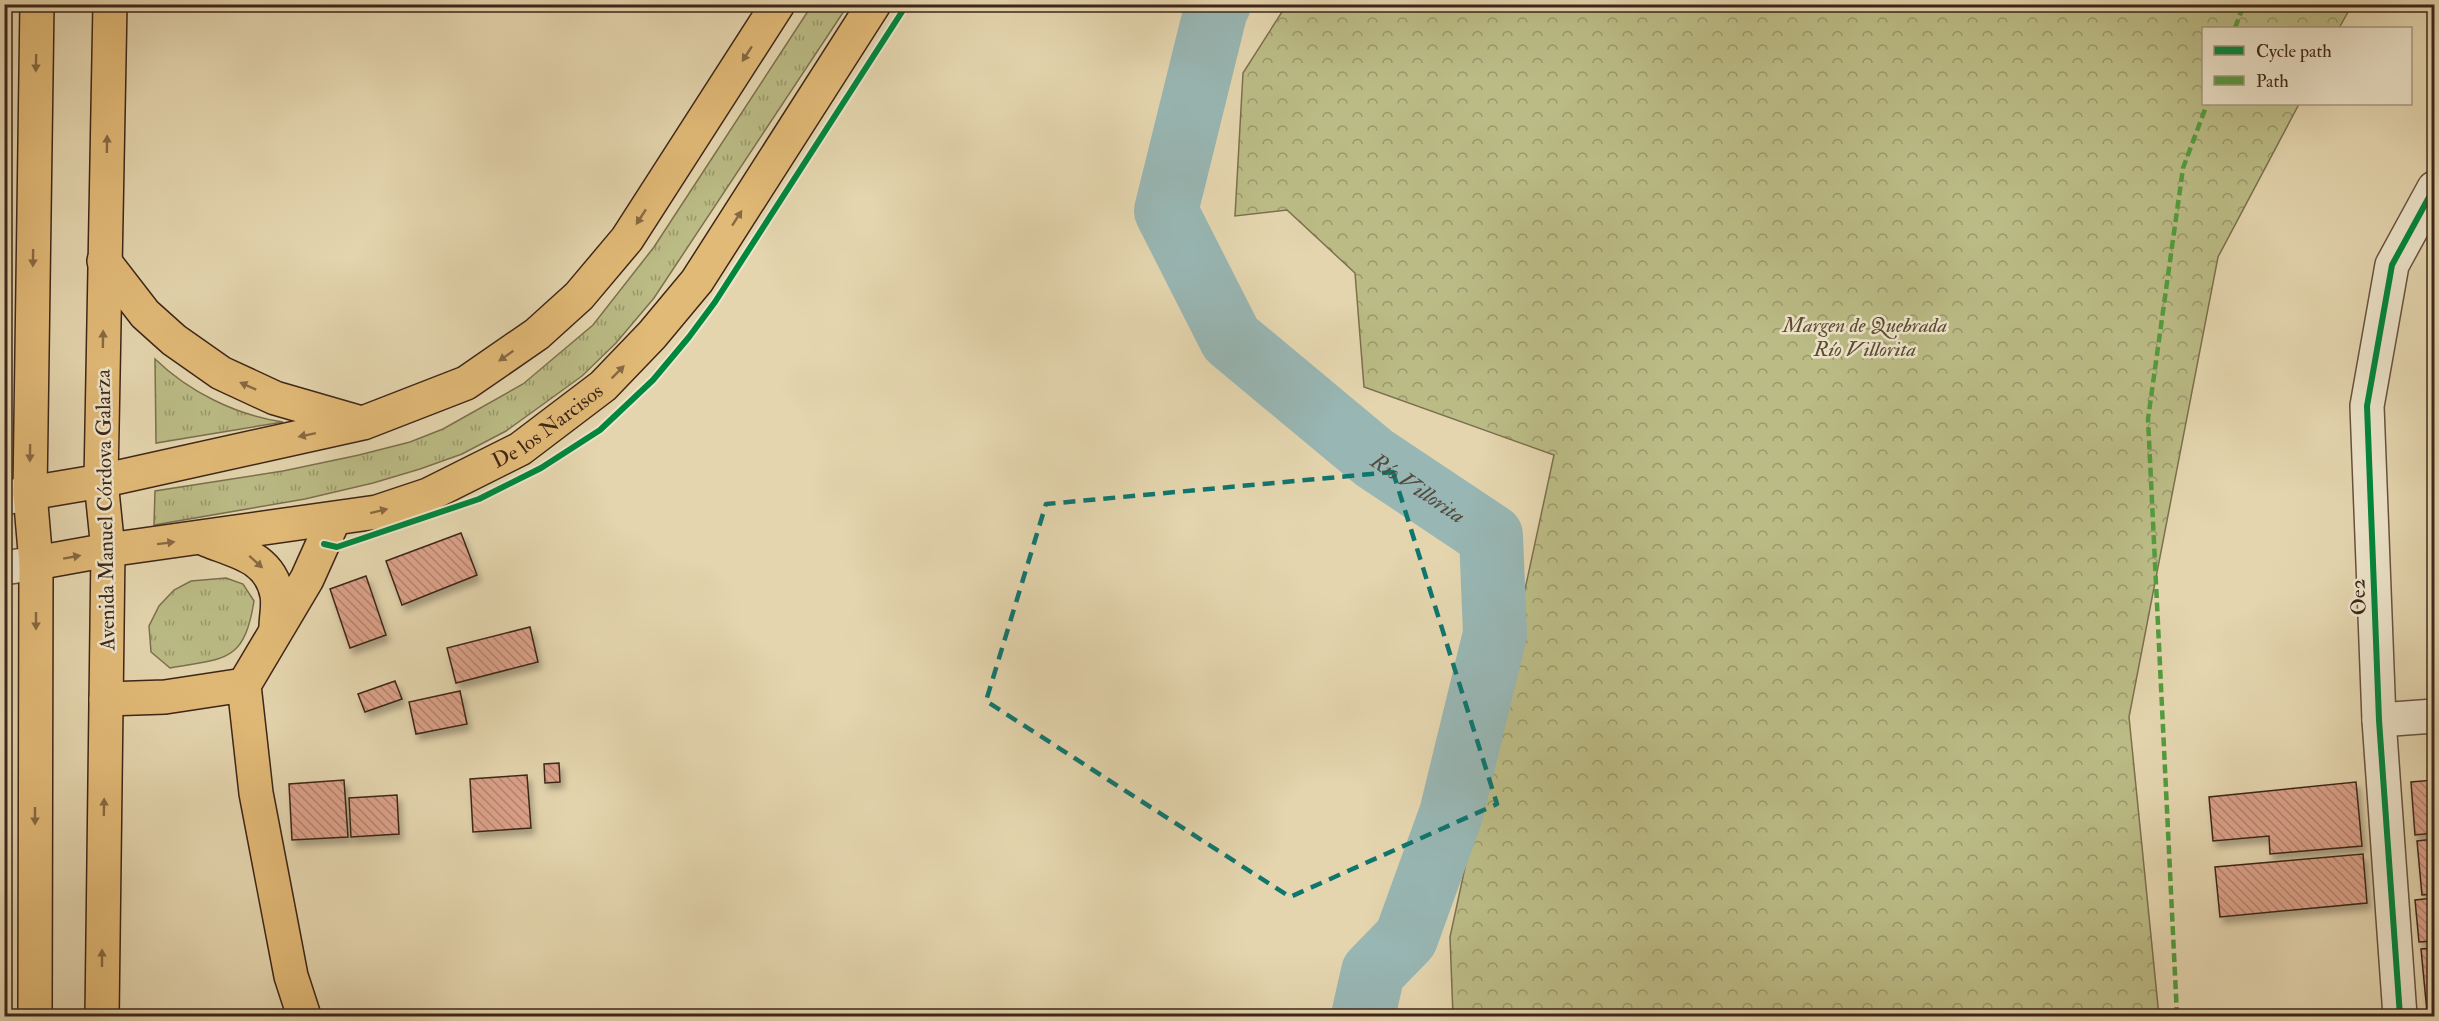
<svg xmlns="http://www.w3.org/2000/svg" width="2439" height="1021" font-family="'IM FELL Double Pica',serif">
<style>
.grass{fill:url(#grass-tufts);stroke:#7c704e;stroke-width:1.5}
.forest{fill:url(#forest-crowns);stroke:#7c704e;stroke-width:1.5}
.lines{fill:none;stroke-linecap:round;stroke-linejoin:round}
.river{stroke:#98b6b3;stroke-width:64}
.building{fill:url(#building-back-hatch);stroke:#3e2618;stroke-width:1.5;filter:url(#shadow)}
.minor-casing{stroke:#68523e;stroke-width:36}
.major-casing{stroke:#3e2618;stroke-width:36}
.minor{stroke:#ede4ca;stroke-width:33}
.major{stroke:#e2ba77;stroke-width:33}
.quiet{stroke:#539c3e;stroke-width:4.5;stroke-dasharray:9 4.5;stroke-linecap:butt}
.cycleway-casing{stroke:#ede4ca;stroke-width:10}
.cycleway{stroke:#00873e;stroke-width:6}
.oneway{fill:#886943}
.marked{fill:none;stroke:#0f766e;stroke-width:4.5;stroke-dasharray:12 8;stroke-linejoin:round}
.labels{text-anchor:middle;stroke-width:5;stroke-linejoin:round;paint-order:stroke}
.park-label{font-size:21px;font-style:italic;fill:#5d4b33;stroke:#ede4ca}
.street-label{font-size:21px;fill:#3e2618;stroke:#ede4ca}
.water-label{font-size:22px;font-style:italic;fill:#544a3f;stroke:#ede4ca}
</style>
<defs>
<pattern id="grass-tufts" width="24" height="20" patternUnits="userSpaceOnUse" patternTransform="scale(1.5)"><rect width="24" height="20" fill="#bbbb85"/><path d="M3 7l-1-3M5 7V3M7 7l1-3M15 17l-1-3M17 17v-4M19 17l1-3" fill="none" stroke="#99986c"/></pattern>
<pattern id="forest-crowns" width="20" height="18" patternUnits="userSpaceOnUse" patternTransform="scale(1.5)"><rect width="20" height="18" fill="#bbbb85"/><path d="M2 6a3 3 0 1 1 6 0M12 15a3 3 0 1 1 6 0" fill="none" stroke="#99986c"/></pattern>
<pattern id="building-back-hatch" width="6" height="6" patternUnits="userSpaceOnUse" patternTransform="scale(1.5)"><rect width="6" height="6" fill="#dba189"/><path d="M-1 5l2 2M0 0l6 6M5-1l2 2" fill="none" stroke="#b3836f"/></pattern>
<filter id="shadow"><feDropShadow dx="3.5" dy="6" stdDeviation="3" flood-color="#0004"/></filter>
</defs>
<rect width="100%" height="100%" fill="#e4d5ae"/>
<filter id="stains"><feTurbulence type="fractalNoise" baseFrequency=".00333" numOctaves="4"/><feColorMatrix values="0 0 0 0 .2 0 0 0 0 .09 0 0 0 0 .02 0 0 0 .5 -.17"/></filter>
<radialGradient id="worn" r=".72"><stop offset=".6" stop-color="#630" stop-opacity="0"/><stop offset="1" stop-color="#630" stop-opacity=".3"/></radialGradient>
<g class="grass">
<path d="M812,5H848L654,298L616,343L582,376L506,431L462,454L420,469L373,483L305,499L154,525L155,491L283,471L359,455L410,442L443,429L523,384L593,325L654,247Z"/>
<path d="M155,359C189,392 236,415 283,422L156,443Z"/>
<path d="M226,578L243,584L254,601C244,664 224,658 170,668L151,652L149,626L159,606L174,590L191,581Z"/>
</g>
<path class="forest" d="M1287,4L2352,5L2339,28H2204V104H2299L2218,257L2129,717L2159,1016H1453L1450,937L1554,455L1364,387L1355,273L1287,210L1235,216L1243,73Z"/>
<g class="lines">
<path class="river" id="s1" d="M1219,4L1216,9L1166,211L1231,339L1374,458L1491,536L1495,634L1451,814L1406,938L1373,972L1363,1016"/>
</g>
<g class="building">
<path d="M461,533L477,575L402,605L386,561Z"/>
<path d="M366,576L386,635L350,648L330,589Z"/>
<path d="M530,627L538,662L456,683L447,648Z"/>
<path d="M395,681L402,699L365,712L358,694Z"/>
<path d="M460,691L467,724L416,734L409,702Z"/>
<path d="M559,763L560,782L545,783L544,764Z"/>
<path d="M527,775L531,828L473,832L470,779Z"/>
<path d="M344,780L348,837L292,840L289,784Z"/>
<path d="M2434,780V833L2415,835L2411,782Z"/>
<path d="M2356,782L2362,846L2270,854L2269,836L2213,841L2209,797Z"/>
<path d="M397,795L399,834L351,837L349,798Z"/>
<path d="M2434,839V894L2422,895L2417,841Z"/>
<path d="M2363,854L2367,903L2220,917L2215,867Z"/>
<path d="M2434,898V941L2419,942L2415,900Z"/>
<path d="M2434,948V1011L2427,1012L2421,949Z"/>
</g>
<g class="lines">
<g class="minor-casing">
<g id="minor">
<path d="M4,498L30,493"/>
<path d="M4,568L36,563"/>
<path d="M2379,720L2434,716"/>
<path d="M2400,1016L2379,720L2367,406L2392,265L2434,188"/>
</g>
</g>
<g class="major-casing">
<g id="major">
<path d="M104,261L145,314L174,340L221,373L275,398L358,422"/>
<path d="M30,493L101,481L363,423L466,383L537,334L579,296L627,239L778,4"/>
<path d="M207,540C237,552 270,557 277,595C279,605 276,617 276,628"/>
<path id="s2" d="M36,563L108,550L377,512L428,495L520,449L603,386L652,335L697,281L874,4"/>
<path d="M106,699L165,697L244,685"/>
<path d="M35,1016L36,563L30,493L37,4"/>
<path d="M102,1016L108,550L101,481L110,4"/>
<path d="M304,1016L291,976L256,793L244,685L307,579L334,519"/>
</g>
</g>
<use href="#minor" class="minor"/>
<use href="#major" class="major"/>
<g class="quiet">
<path d="M2235,28L2244,4"/>
<path d="M2177,1016L2148,419L2183,168L2207,104"/>
</g>
<g class="cycleway-casing">
<g id="cycleway">
<path d="M324,544L337,547L479,499L541,468L600,430L653,380L689,337L715,302L907,4"/>
<path d="M2400,1016L2379,720L2367,406L2392,265L2434,188"/>
</g>
</g>
<use href="#cycleway" class="cycleway"/>
</g>
<defs><path id="oneway-solid" d="M-6-.8H1V-3.2L6.5 0L1 3.2V.8H-6Z" transform="scale(1.5)"/></defs>
<g class="oneway">
<use href="#oneway-solid" transform="translate(747 54) rotate(123)"/>
<use href="#oneway-solid" transform="translate(36 63) rotate(91)"/>
<use href="#oneway-solid" transform="translate(107 144) rotate(-89)"/>
<use href="#oneway-solid" transform="translate(641 217) rotate(123)"/>
<use href="#oneway-solid" transform="translate(737 218) rotate(-57)"/>
<use href="#oneway-solid" transform="translate(33 258) rotate(91)"/>
<use href="#oneway-solid" transform="translate(103 339) rotate(-89)"/>
<use href="#oneway-solid" transform="translate(506 356) rotate(145)"/>
<use href="#oneway-solid" transform="translate(618 372) rotate(-45)"/>
<use href="#oneway-solid" transform="translate(248 386) rotate(-156)"/>
<use href="#oneway-solid" transform="translate(307 435) rotate(168)"/>
<use href="#oneway-solid" transform="translate(30 453) rotate(91)"/>
<use href="#oneway-solid" transform="translate(379 511) rotate(-14)"/>
<use href="#oneway-solid" transform="translate(166 543) rotate(-7)"/>
<use href="#oneway-solid" transform="translate(72 557) rotate(-10)"/>
<use href="#oneway-solid" transform="translate(256 562) rotate(42)"/>
<use href="#oneway-solid" transform="translate(36 621) rotate(90)"/>
<use href="#oneway-solid" transform="translate(104 807) rotate(-89)"/>
<use href="#oneway-solid" transform="translate(35 816) rotate(90)"/>
<use href="#oneway-solid" transform="translate(102 958) rotate(-90)"/>
</g>
<path class="marked" d="M1393,472L1497,804L1290,897L986,701L1046,504Z"/>
<g class="labels">
<g class="park-label">
<text x="1865" y="332">Margen de Quebrada<tspan x="1865" dy="24">Río Villorita</tspan></text>
</g>
<g class="street-label">
<text dy="7" stroke="none"><textPath href="#s2" startOffset="537">De los Narcisos</textPath></text>
<text transform="translate(105 510) rotate(-91)" y="7">Avenida Manuel Córdova Galarza</text>
<text transform="translate(2358 597) rotate(-92)" y="7">Oe2</text>
</g>
<g class="water-label">
<text dy="8" stroke="none"><textPath href="#s1" startOffset="597">Río Villorita</textPath></text>
</g>
</g>
<rect width="2439" height="1021" fill="none" stroke="#e4d5ae" stroke-width="24"/>
<rect x="6" y="6" width="2427" height="1009" fill="none" stroke="#3e2618" stroke-width="3"/>
<rect x="12" y="12" width="2415" height="997" fill="none" stroke="#3e2618" stroke-width="1.5"/>
<rect x="2202" y="27" width="210" height="78" fill="#ede4ca" stroke="#a79883" stroke-width="1.5"/>
<rect x="2214" y="46" width="30" height="9" fill="#00873e" stroke="#a79883" stroke-width="1.5"/>
<text x="2256" y="57" font-size="18" fill="#3e2618">Cycle path</text>
<rect x="2214" y="76" width="30" height="9" fill="#539c3e" stroke="#a79883" stroke-width="1.5"/>
<text x="2256" y="87" font-size="18" fill="#3e2618">Path</text>
<rect width="100%" height="100%" filter="url(#stains)"/>
<rect width="100%" height="100%" fill="url(#worn)"/>
</svg>
